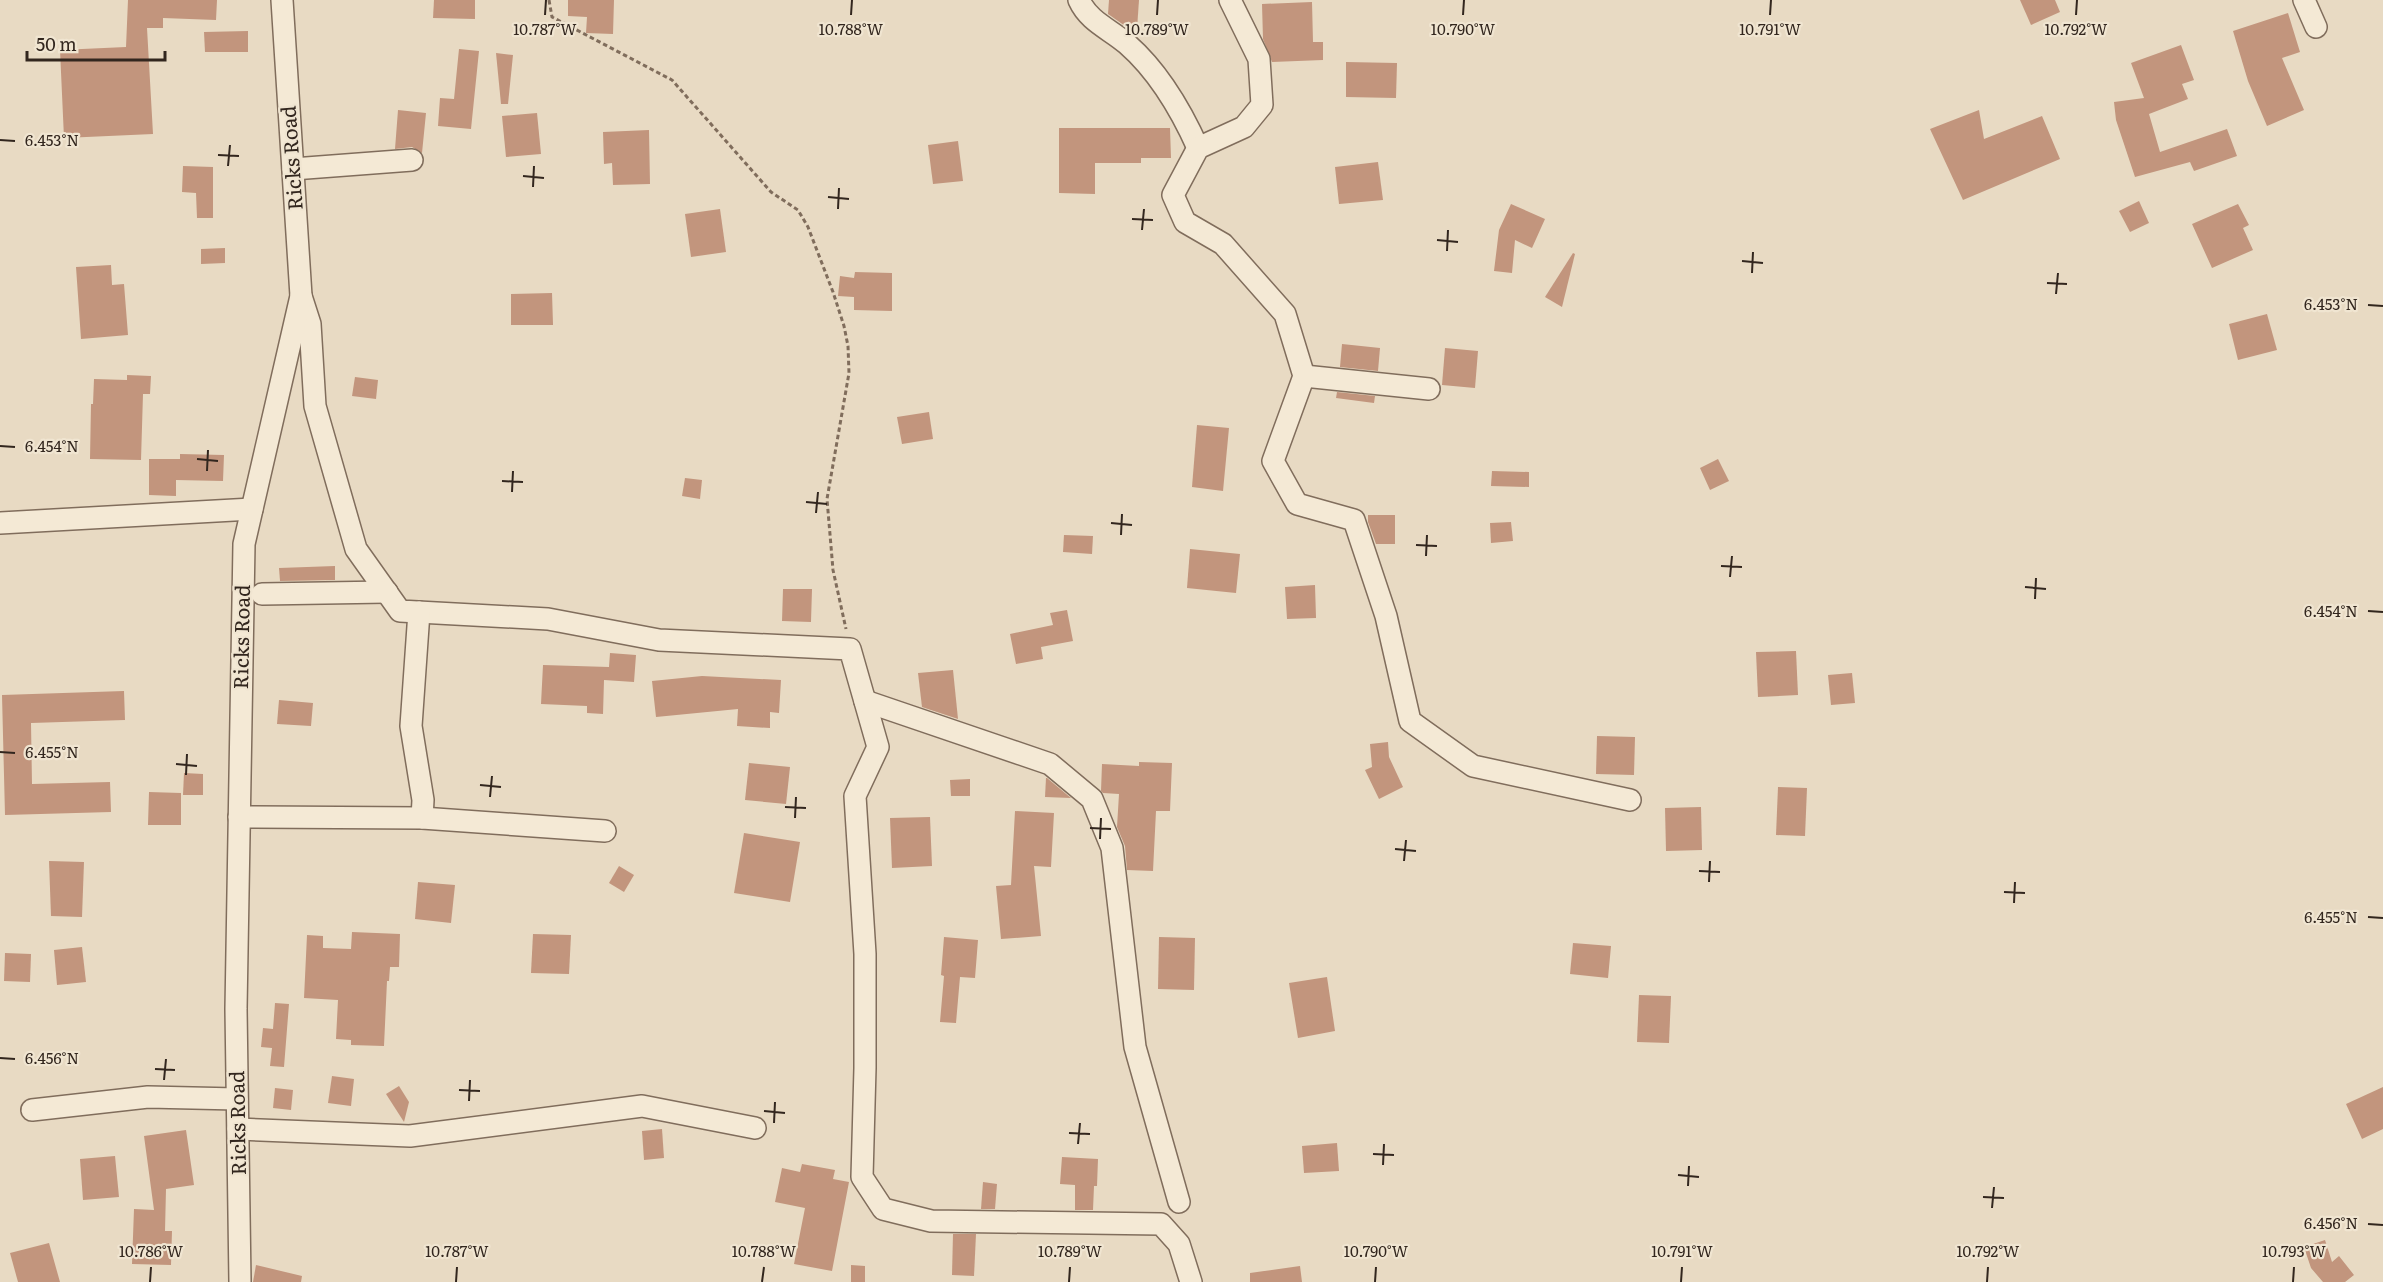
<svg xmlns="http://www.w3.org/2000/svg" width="2383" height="1282" font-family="Literata,serif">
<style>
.building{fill:#c2957d}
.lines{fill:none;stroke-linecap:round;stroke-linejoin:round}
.minor-casing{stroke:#806d5c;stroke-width:24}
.path{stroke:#806d5c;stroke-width:3;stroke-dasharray:4.5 3;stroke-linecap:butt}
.minor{stroke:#f4e9d5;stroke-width:21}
.ticks{fill:none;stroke:#32261e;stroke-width:2}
.labels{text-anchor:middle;stroke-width:4.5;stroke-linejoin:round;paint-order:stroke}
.street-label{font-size:20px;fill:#32261e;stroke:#f0e5d1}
.ticks-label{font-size:15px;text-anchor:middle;fill:#32261e;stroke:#f0e5d1;stroke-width:4.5;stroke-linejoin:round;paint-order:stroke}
</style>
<rect width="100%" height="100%" fill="#e8dac3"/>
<g class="building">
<path d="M128,0H217L216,20L163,18V28H147L153,134L64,138L60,50L126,47Z"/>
<path d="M434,0H475V19L433,18Z"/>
<path d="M568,0H614L613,34L586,33L587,17L568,16Z"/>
<path d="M1109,0H1139L1137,29L1128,28L1108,14Z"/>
<path d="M2020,0H2055L2060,12L2031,25Z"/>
<path d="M1312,2L1313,42H1323V60L1272,62L1263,39L1262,4Z"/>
<path d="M2288,13L2300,52L2282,58L2304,110L2267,126L2248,81L2233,31Z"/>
<path d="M248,31V52H205L204,32Z"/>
<path d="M2181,45L2194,80L2182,84L2188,99L2149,114L2160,152L2227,129L2237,156L2194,171L2190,162L2135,177L2116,120L2114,102L2144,98L2131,63Z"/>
<path d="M459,49L479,51L471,129L438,126L440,98L454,99Z"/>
<path d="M496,53L513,55L508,104H501Z"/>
<path d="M1346,62L1397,63L1396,98L1346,97Z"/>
<path d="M398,110L426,113L422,153L412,147L395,149Z"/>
<path d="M1979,110L1984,139L2042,116L2060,159L1963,200L1930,129Z"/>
<path d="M537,113L541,154L506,157L502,116Z"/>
<path d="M1059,128H1170L1171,158H1141V163H1095V194L1059,193Z"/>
<path d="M649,130L650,184L613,185L612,163L604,164L603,132Z"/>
<path d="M958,141L963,181L933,184L928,145Z"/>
<path d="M1378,162L1383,200L1339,204L1335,167Z"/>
<path d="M183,166L213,167V218H197L196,193L182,192Z"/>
<path d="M2139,201L2149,223L2130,232L2119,211Z"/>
<path d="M1511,204L1545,219L1532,248L1515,240L1512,273L1494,271L1499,230Z"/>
<path d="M2238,204L2249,225L2243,228L2253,250L2212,268L2192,224Z"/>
<path d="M720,209L726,252L691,257L685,214Z"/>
<path d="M225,248V263L201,264V249Z"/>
<path d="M1573,253L1575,254L1562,307L1545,297Z"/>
<path d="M111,265L112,285L124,284L128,335L81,339L76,267Z"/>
<path d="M855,272L892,273V311L854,310V297L838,296L840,276L854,278Z"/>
<path d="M552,293L553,325H511V294Z"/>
<path d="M2267,314L2277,350L2238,360L2229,324Z"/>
<path d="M1342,344L1380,348L1378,371L1340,367Z"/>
<path d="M1445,348L1478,351L1475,388L1442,385Z"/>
<path d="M127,375L151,376L150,394H143L141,460L90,459L91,404H93L94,379L127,380Z"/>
<path d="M355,377L378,380L376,399L352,396Z"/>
<path d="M1337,392L1375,396L1374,403L1336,398Z"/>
<path d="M929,412L933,439L902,444L897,417Z"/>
<path d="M1197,425L1229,428L1223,491L1192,487Z"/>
<path d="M180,454L224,455L223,481L176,480V496L149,495V459H180Z"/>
<path d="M1718,459L1729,481L1710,490L1700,468Z"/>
<path d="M1492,471L1529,472V487L1491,486Z"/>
<path d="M685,478L702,480L700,499L682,496Z"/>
<path d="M1368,515H1395V544H1376L1368,522Z"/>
<path d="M1511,522L1513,541L1491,543L1490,523Z"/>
<path d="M1064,535L1093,536L1092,554L1063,552Z"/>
<path d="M1190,549L1240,554L1236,593L1187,588Z"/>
<path d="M335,566V580L280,581L279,568Z"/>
<path d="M1315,585L1316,618L1287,619L1285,587Z"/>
<path d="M783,589H812L811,622L782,621Z"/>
<path d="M1067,610L1073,641L1041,647L1043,659L1016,664L1010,634L1053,625L1050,613Z"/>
<path d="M1796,651L1798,695L1758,697L1756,652Z"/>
<path d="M610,653L636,655L634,682L604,680L603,714L587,713V706L541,704L543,665L609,667Z"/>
<path d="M953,670L958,719L922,707L918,673Z"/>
<path d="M1852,673L1855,703L1831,705L1828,675Z"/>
<path d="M702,676L781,680L779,713L770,712V728L737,726L738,709L656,717L652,681Z"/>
<path d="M124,691L125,720L31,723L32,784L110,782L111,812L5,815L2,695Z"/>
<path d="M279,700L313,703L311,726L277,724Z"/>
<path d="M1597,736L1635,737L1634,775L1596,774Z"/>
<path d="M1388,742L1389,757L1403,787L1379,799L1365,770L1372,767L1370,744Z"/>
<path d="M1139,762L1172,763L1170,811H1156L1153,871L1127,870L1125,846L1117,827L1119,794L1103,793L1101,791L1102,764L1139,766Z"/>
<path d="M749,763L790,767L786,804L745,800Z"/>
<path d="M184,773L203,774V795H183Z"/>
<path d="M1046,778H1047L1071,798L1045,797Z"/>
<path d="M970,779V796H951L950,780Z"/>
<path d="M1778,787L1807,788L1805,836L1776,835Z"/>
<path d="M149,792L181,793V825H148Z"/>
<path d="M1701,807L1702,850L1666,851L1665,808Z"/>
<path d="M1015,811L1054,813L1051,867L1034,866L1041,936L1001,939L996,886L1011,885Z"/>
<path d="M930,817L932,866L892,868L890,818Z"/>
<path d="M744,833L800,842L790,902L734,893Z"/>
<path d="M49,861L84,862L82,917L51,916Z"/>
<path d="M619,866L634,875L624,892L609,883Z"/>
<path d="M418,882L455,885L451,923L415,919Z"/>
<path d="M352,932L400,934L399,967H390L389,981H387L384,1046L351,1045V1040L336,1039L338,1000L304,998L307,935L323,936V948L351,949Z"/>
<path d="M533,934L571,935L569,974L531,973Z"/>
<path d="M944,937L978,940L975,978L960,977L956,1023L940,1022L944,976L941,975Z"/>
<path d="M1159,937L1195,938L1194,990L1158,989Z"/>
<path d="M1573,943L1611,946L1608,978L1570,974Z"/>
<path d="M82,947L86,982L57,985L54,950Z"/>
<path d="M5,953L31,954L30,982L4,981Z"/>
<path d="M1327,977L1335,1031L1298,1038L1289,983Z"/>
<path d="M1639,995L1671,996L1669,1043L1637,1042Z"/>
<path d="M275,1003L289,1004L284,1067L270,1066L272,1048L261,1047L263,1028L273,1029Z"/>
<path d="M332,1076L354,1079L351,1106L328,1103Z"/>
<path d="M399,1086L409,1102L404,1122L386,1094Z"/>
<path d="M2383,1087V1129L2362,1139L2346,1104Z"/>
<path d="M275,1088L293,1090L291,1110L273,1108Z"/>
<path d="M662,1129L664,1158L644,1160L642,1131Z"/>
<path d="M186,1130L194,1185L166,1189L165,1231H172L171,1265L132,1264L134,1209L154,1210L144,1136Z"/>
<path d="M1337,1143L1339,1171L1304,1173L1302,1146Z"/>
<path d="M115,1156L119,1197L83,1200L80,1159Z"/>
<path d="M1062,1157L1098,1159L1097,1186H1094L1093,1210H1075V1185L1060,1184Z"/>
<path d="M802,1164L835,1170L833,1179L849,1182L832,1271L794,1264L805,1208L775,1202L782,1168L800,1172Z"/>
<path d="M983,1182L997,1184L995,1209H981Z"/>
<path d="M953,1234H976L974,1276L952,1275Z"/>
<path d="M2325,1240L2332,1262L2339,1256L2354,1275L2345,1282H2323L2311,1268L2304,1247Z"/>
<path d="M49,1243L60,1282H18L10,1253Z"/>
<path d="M256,1265L302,1276L301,1282H253Z"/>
<path d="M851,1265L865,1266V1282H851Z"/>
<path d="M1300,1266L1302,1282H1250V1273Z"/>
</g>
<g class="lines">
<g class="minor-casing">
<g id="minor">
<path d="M1079,0C1089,22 1110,29 1127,44C1159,72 1181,110 1198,148"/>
<path d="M1230,0L1259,59L1262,105L1244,127L1198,148L1173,195L1185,222L1223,244L1285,314L1304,376L1273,461L1297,504L1354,520L1386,616L1410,721L1473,766L1630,800"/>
<path d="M2304,0L2316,27"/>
<path d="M293,169L412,160"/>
<path d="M301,296L310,324L315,406L356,549L400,611L548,619L659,640L850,649L878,747L855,796L865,954V1068L862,1177L883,1209L931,1221L1161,1224L1179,1244L1191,1282"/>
<path d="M1304,376L1429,389"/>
<path d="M0,523L252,509"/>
<path d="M262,594L387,592"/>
<path d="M419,612L411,726L423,800L422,818"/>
<path d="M865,701L1050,764L1092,799L1112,848L1135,1047L1179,1202"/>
<path d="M239,817L422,818L605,831"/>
<path d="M32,1110L148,1097L237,1099"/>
<path d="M238,1129L410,1136L642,1106L755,1128"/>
<path d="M240,1282L236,1009L244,544L301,296L282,0"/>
</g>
</g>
<path class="path" d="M549,0L552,17L672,80L771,192L798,210L808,227L833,292L844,326L848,346L849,373L827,499L833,570L846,629"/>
<use href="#minor" class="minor"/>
</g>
<path class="ticks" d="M545,15L546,0M851,15L852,0M1157,15L1158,0M1463,15L1464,0M1770,15L1771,0M2076,15L2077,0M0,140L15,141M218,155L239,156M228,166L230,145M523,176L544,178M533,187L534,166M828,197L849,199M838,209L839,188M1132,219L1153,220M1142,230L1144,209M1437,240L1458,242M1447,251L1448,230M1742,261L1763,263M1752,273L1753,252M2047,283L2067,284M2056,294L2058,273M2368,305L2383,306M0,446L15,447M197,459L218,461M207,471L208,450M502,481L523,482M512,492L513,471M806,502L827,504M816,513L818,492M1111,523L1132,525M1121,535L1122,514M1416,545L1437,546M1426,556L1427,535M1721,566L1742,567M1730,577L1732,556M2025,587L2046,589M2035,599L2036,578M2368,611L2383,612M0,752L15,753M176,764L197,766M186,775L187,754M480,785L501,787M490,797L492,776M785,807L806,808M795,818L796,797M1090,828L1111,829M1100,839L1101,818M1395,849L1416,851M1404,861L1406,840M1699,871L1720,872M1709,882L1710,861M2004,892L2025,893M2014,903L2015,882M2368,917L2383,918M0,1058L15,1059M155,1069L175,1070M164,1080L166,1059M459,1090L480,1091M469,1101L470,1080M764,1111L785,1113M774,1123L775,1102M1069,1133L1090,1134M1078,1144L1080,1123M1373,1154L1394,1155M1383,1165L1384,1144M1678,1175L1699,1177M1688,1186L1689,1166M1983,1197L2004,1198M1992,1208L1994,1187M2368,1224L2383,1225M150,1282L151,1267M456,1282L457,1267M762,1282L764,1267M1069,1282L1070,1267M1375,1282L1376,1267M1681,1282L1682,1267M1987,1282L1988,1267M2293,1282L2294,1267"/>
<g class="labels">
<g class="street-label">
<text transform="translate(292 158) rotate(-94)" y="7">Ricks Road</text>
<text transform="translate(242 637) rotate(-89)" y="7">Ricks Road</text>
<text transform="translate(238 1123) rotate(-91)" y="7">Ricks Road</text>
</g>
</g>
<g class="ticks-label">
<text x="545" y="35">10.787°W</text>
<text x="851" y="35">10.788°W</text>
<text x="1157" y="35">10.789°W</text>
<text x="1463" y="35">10.790°W</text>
<text x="1770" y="35">10.791°W</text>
<text x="2076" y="35">10.792°W</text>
<text x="52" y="146">6.453°N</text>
<text x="2331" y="310">6.453°N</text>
<text x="52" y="452">6.454°N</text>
<text x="2331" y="617">6.454°N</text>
<text x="52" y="758">6.455°N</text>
<text x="2331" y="923">6.455°N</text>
<text x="52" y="1064">6.456°N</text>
<text x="2331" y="1229">6.456°N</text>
<text x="151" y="1257">10.786°W</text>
<text x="457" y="1257">10.787°W</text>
<text x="764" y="1257">10.788°W</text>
<text x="1070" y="1257">10.789°W</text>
<text x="1376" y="1257">10.790°W</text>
<text x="1682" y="1257">10.791°W</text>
<text x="1988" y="1257">10.792°W</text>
<text x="2294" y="1257">10.793°W</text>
</g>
<path d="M27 51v9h138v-9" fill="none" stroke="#32261e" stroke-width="3"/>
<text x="36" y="51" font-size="18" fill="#32261e" stroke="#f0e5d1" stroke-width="4.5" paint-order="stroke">50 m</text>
</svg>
